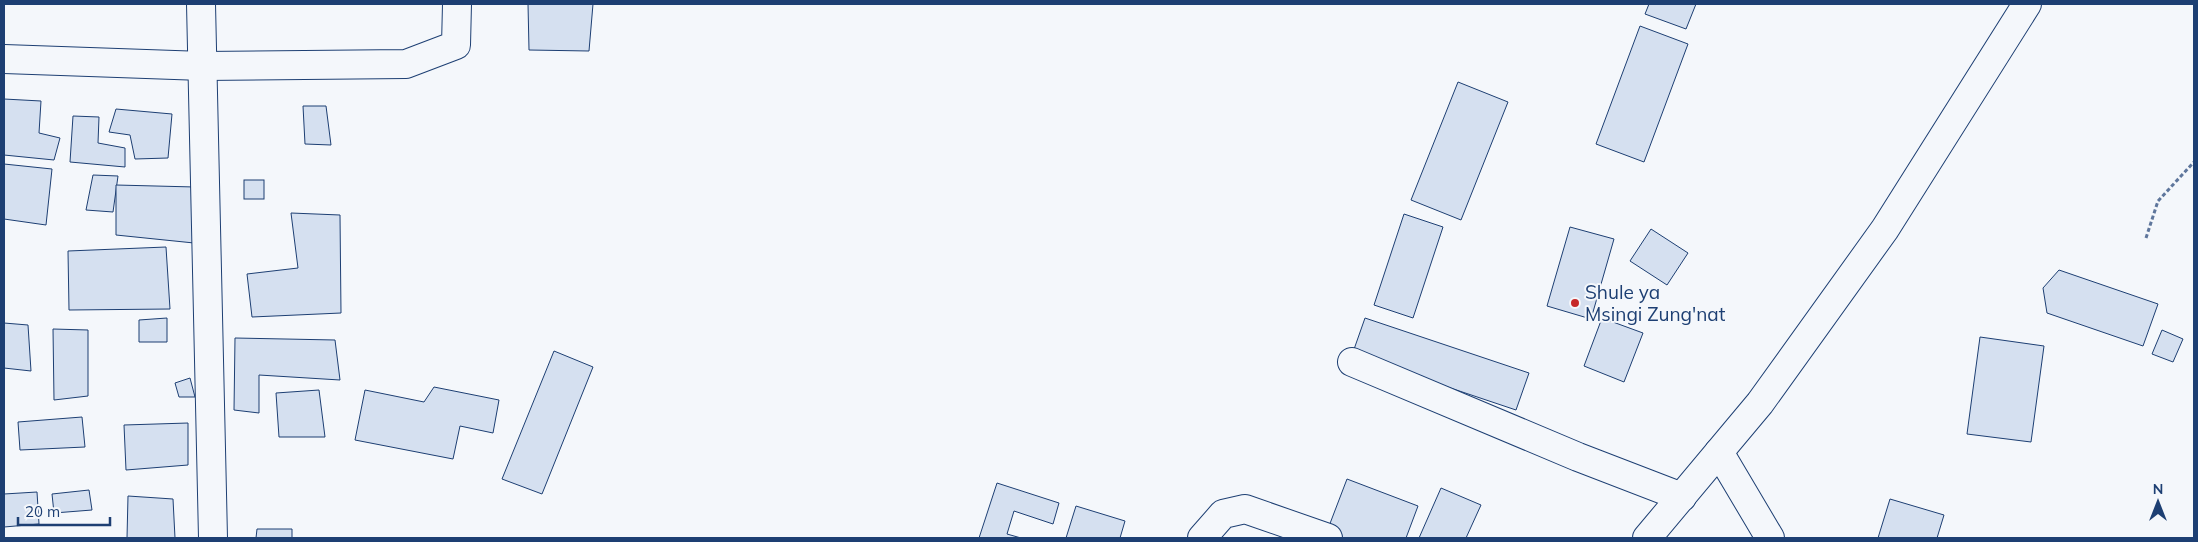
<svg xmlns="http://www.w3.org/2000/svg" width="2198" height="542" font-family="Mulish,sans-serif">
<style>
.building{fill:#d5e0f0;stroke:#1d3f73}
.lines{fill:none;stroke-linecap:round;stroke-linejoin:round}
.street-casing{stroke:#1d3f73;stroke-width:30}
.path{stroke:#5e769c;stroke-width:3;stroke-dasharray:4 2.5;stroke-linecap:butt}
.street{stroke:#f4f7fb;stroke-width:28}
.poi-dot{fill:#c62828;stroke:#f4f7fb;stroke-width:2}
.labels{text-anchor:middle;stroke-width:4;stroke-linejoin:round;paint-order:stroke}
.poi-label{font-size:19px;fill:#1d3f73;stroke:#f4f7fb;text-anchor:start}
</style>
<rect width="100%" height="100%" fill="#f4f7fb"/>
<g class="building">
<path d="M528,4H593L589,51L529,50Z"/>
<path d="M1649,4H1696L1686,29L1645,14Z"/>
<path d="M1640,26L1688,44L1644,162L1596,144Z"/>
<path d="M1458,82L1508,102L1461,220L1411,200Z"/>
<path d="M4,99L41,101L39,133L60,138L54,160L4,155Z"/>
<path d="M303,106H326L331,145L305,144Z"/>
<path d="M116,109L172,114L168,158L135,159L130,135L109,132Z"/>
<path d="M73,116L99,117L98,143L125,148V167L70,162Z"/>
<path d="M4,164L52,169L46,225L4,219Z"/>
<path d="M93,175L118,176L113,212L86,210Z"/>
<rect x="244" y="180" width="20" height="19"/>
<path d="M116,185L195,187L194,243L116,235Z"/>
<path d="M291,213L340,215L341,313L252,317L247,274L298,268Z"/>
<path d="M1404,214L1443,227L1413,318L1374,305Z"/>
<path d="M1570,227L1614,239L1591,319L1547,306Z"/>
<path d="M1651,229L1688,253L1667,285L1630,261Z"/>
<path d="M166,247L170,309L69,310L68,251Z"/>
<path d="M2059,270L2158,304L2143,346L2047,313L2043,288Z"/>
<path d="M167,318V342H139V320Z"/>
<path d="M1365,318L1529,373L1516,410L1352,355Z"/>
<path d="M1602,318L1643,333L1624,382L1584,366Z"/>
<path d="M4,323L28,325L31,371L4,368Z"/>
<path d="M53,329L88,330V396L54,400Z"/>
<path d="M2162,330L2183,339L2173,362L2152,354Z"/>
<path d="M1980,337L2044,346L2031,442L1967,434Z"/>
<path d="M235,338L335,340L340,380L259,375V413L234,410Z"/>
<path d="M554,351L593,367L542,494L502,479Z"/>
<path d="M190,378L195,397H179L175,383Z"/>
<path d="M434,387L499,400L493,433L460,426L453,459L355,440L365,390L424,402Z"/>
<path d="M319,390L325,437H279L276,393Z"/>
<path d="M82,417L85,447L20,450L18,422Z"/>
<path d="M188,423V465L126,470L124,425Z"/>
<path d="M1347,479L1418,506L1406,538H1338L1326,534Z"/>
<path d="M997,483L1059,503L1053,524L1014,511L1007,534L1021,538H979Z"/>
<path d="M1441,488L1481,505L1466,538H1419Z"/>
<path d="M89,490L92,510L54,513L52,494Z"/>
<path d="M37,492L39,524L4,527V494Z"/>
<path d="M128,496L173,499L175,538H127Z"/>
<path d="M1890,499L1944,515L1937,538H1878Z"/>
<path d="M1076,506L1125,521L1120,538H1066Z"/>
<path d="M257,529H292V538H256Z"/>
</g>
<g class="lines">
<g class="street-casing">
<g id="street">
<path d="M201,4L213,538"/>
<path d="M4,59L203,66L406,64L456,45L457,4"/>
<path d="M1352,362L1578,457L1682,497"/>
<path d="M1719,452L1770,538"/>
<path d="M1202,538L1223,514L1245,509L1328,538"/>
<path d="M1647,538L1760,403L1885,229L2027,4"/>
</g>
</g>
<path class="path" d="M2146,238L2158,201L2194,162"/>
<use href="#street" class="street"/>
</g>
<circle class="poi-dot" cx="1575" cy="303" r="5"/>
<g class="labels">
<g class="poi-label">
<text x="1585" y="299">Shule ya<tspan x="1585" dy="22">Msingi Zung'nat</tspan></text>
</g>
</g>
<rect width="2198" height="542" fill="none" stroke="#1d3f73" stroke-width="10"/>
<g transform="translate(2158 502)" stroke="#f4f7fb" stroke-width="4" paint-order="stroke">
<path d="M0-4L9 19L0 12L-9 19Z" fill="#1d3f73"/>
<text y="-8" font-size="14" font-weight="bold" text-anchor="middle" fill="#1d3f73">N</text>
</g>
<path d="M18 517v8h92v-8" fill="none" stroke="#1d3f73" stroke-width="2.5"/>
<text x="25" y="517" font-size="15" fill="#1d3f73" stroke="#f4f7fb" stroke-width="4" paint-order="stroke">20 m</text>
</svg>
